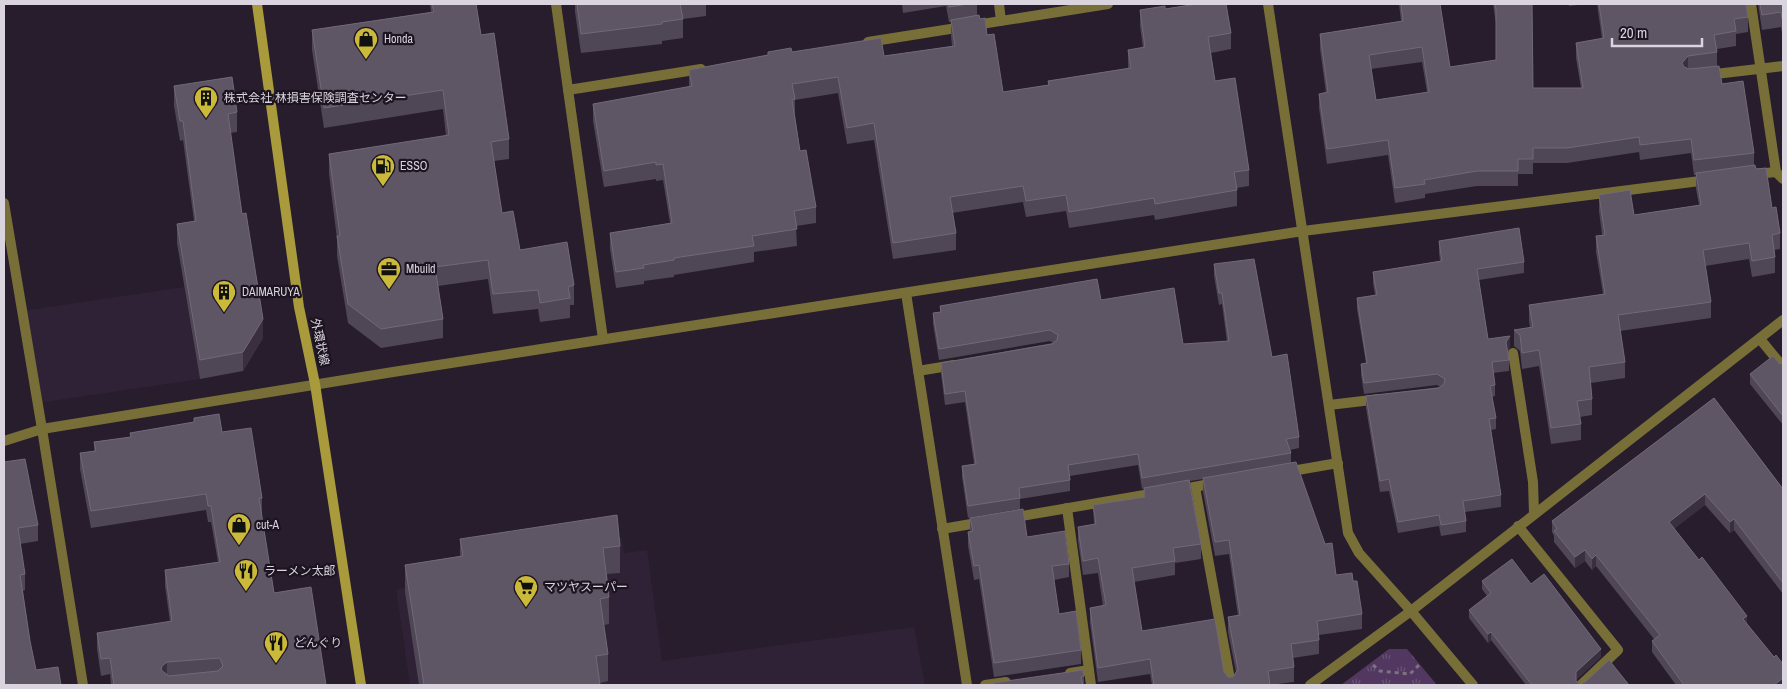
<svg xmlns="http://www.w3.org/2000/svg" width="1787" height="689" font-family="'Archivo Narrow','Noto Sans JP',sans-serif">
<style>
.built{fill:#2f2237}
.grass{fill:url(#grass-tufts)}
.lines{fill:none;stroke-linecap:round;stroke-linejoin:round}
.path{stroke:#7b7380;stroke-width:3;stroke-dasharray:4 4;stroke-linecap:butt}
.minor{stroke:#776f37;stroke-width:10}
.tertiary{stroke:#776f37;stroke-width:10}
.secondary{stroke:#a99b3b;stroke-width:10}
.wall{fill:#4f4656;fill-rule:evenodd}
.shaded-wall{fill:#392f3f}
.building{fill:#5e5565;stroke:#726978;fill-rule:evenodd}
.labels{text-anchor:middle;stroke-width:4.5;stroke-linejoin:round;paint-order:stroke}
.poi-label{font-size:12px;fill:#dad4de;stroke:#1d1422;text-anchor:start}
.street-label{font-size:12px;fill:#dad4de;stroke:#1d1422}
</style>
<defs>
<pattern id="grass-tufts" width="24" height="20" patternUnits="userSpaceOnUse" patternTransform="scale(1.25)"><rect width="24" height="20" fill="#523761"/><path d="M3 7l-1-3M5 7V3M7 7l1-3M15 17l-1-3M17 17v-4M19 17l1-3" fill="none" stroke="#6a5377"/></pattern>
</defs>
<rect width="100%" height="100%" fill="#271d2c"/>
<g class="built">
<path d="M184,287L200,379L38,403L22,311Z"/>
<path d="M622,538L624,553L647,550L662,661L914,627L925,685H410L396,589L454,580L451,560Z"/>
</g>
<path class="grass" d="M1389,649H1407L1437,685H1341Z"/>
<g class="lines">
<path class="path" d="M1373,665L1380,671L1410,674L1421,663"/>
<g class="minor">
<path d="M556,4L603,339"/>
<path d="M999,4L1001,21"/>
<path d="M1751,4L1776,172L1783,179"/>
<path d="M868,42L1108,4"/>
<path d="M1707,75L1783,66"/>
<path d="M568,90L701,69"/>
<path d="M1755,174L1776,172"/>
<path d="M4,203L42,429"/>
<path d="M1303,231L1708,180"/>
<path d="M906,293L967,685"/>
<path d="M1760,339L1783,367"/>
<path d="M1513,353L1533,482L1534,513"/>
<path d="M918,371L954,365"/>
<path d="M1329,405L1380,399"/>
<path d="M1286,472L1338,463"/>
<path d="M1195,487L1231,685"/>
<path d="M1178,490L1215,483"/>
<path d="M1067,508L1089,670L1070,673"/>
<path d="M1010,518L1156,493"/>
<path d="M1518,526L1618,650L1581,685"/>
<path d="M942,529L983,522"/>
<path d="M1089,670L1091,685"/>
<path d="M985,685L1006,682"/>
<path d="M1310,685L1411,611L1783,320"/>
</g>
<g class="tertiary">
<path d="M1268,4L1348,533L1359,553L1411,611L1473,685"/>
<path d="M42,429L83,685"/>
<path d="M4,441L42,429L393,372L1303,231"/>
</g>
<path class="secondary" d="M257,4L299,307L315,384L361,685"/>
</g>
<g class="wall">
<path d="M430,4H476L481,35L509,139V159L494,161L502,213L520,250L574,285V305H570V318L540,322L538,309L493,314L488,279L438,286L443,319V338L381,348L348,323L337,256V239L329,174V154L446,136L443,109L324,128L312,50V30L431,12Z"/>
<path d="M575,4H706V16L683,19V38L662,41V44L581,53L575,12Z"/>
<path d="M902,4H977V15L987,35L1003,92L1048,85V81L1128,68V50L1143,48L1140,26V10L1165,9L1231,33V49L1211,53L1215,81L1249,170V186L1237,188V206L1155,220L1154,215L1069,228L1066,211L1026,217L1023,202L952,213L956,233V250L893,259L874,140L847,144L838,93L795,100V115L800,151L816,207V223L796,226L797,246L754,252V262L674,275V277L644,281V284L616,288L610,249V233L670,223L663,180L656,181V179L604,187L593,121V104L689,87V70L768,55V52H792L884,56L952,46L951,36V22H949L946,6L903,13Z"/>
<path d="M1399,4H1440L1450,67L1496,60V24L1493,4H1532L1533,88H1581L1576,58V43L1602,39L1597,4H1746L1748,17V32L1736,34V46L1717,49V66L1722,84L1754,153V166L1756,169L1772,208L1780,233V249L1774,250L1775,257V273L1752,277L1749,259L1705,266L1711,302V318L1620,331L1625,362V378L1591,383L1592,399V415L1580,417L1581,424V440L1551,444L1539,366L1522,369L1520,351L1514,346V330L1530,328L1529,321V305L1603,294L1596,252V236L1602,235L1599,211V195L1634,215L1699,205L1696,189V175H1694L1691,153L1640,160L1639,152L1567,163H1533V174H1518V186H1477L1425,194V198L1395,203L1388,155L1327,164L1319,108V94L1326,93L1320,49V34L1401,21ZM1422,62L1427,92L1376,100L1371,69Z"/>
<path d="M1569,4H1588L1569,6Z"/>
<path d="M1758,4H1783V39L1781,27L1762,30Z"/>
<path d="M174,86L237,112V132L230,133L242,214L263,338L243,371L200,379L177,243V224L194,221L183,140L180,141L174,106Z"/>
<path d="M1439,241L1524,262V273L1479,280L1488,339L1510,347L1508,351L1509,360V371L1493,373L1495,385V396L1492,397L1496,418V429L1491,430L1501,495V507L1465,512L1466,521V532L1441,536L1439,526L1398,533L1389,491L1380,492L1366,408V396L1440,387L1437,385L1364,394L1361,375V364L1366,363L1357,309V298L1375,295L1373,283V272L1440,261L1439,253Z"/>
<path d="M1214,264L1272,357L1299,437V448L1290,450L1291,453V463L1336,575L1353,581L1362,614V629L1319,635V654L1293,658L1294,667V682L1270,685H1152L1150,674L1098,682L1090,623V608L1103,606L1098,573L1083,575L1078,541V527L1094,524L1093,505L1144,497V488L1142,489L1138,465L1070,476V491L1020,499V509L968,518L962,477V466L974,464L965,402L945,405L941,374V363L1053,343L1050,341L939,360L933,324V313L940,312V306L1101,300L1183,344L1227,342L1222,304L1219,305L1214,276ZM1203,479V492L1215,556L1229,554L1238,616L1228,617V632L1236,672L1233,677H1228L1224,672L1142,631L1134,582L1175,575V563L1201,559V544L1190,481Z"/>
<path d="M1783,363V425L1750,384V374Z"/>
<path d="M1714,398L1783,489V594L1734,530L1730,533L1705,505L1674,528L1747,623L1783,685H1676L1652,652V641L1654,639L1596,566L1592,570L1585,561L1575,568L1554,542V536L1552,532V521Z"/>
<path d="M194,418L222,432L262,498V514H261L274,593L326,685H111L110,674L101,676L97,649V633L170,622L165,586V570L218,562L211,522H208L206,510L91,528L80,469V453L94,451V442L130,437V433L194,422Z"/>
<path d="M4,462L38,525V541L20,544L25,574V590L23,591L30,641L36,670L4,685Z"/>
<path d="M970,518L1027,537L1069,564V577L1054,580L1059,614L1081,650V664L994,677L979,579L974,580L968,546V532H970Z"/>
<path d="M460,539L620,546V573L607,574L609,597V624L604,625L608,654V681L600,683V685H419L405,592V565L460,556Z"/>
<path d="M1482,581L1531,584L1601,657L1576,680V681L1580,684L1629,685H1526L1491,640L1488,643L1469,618V610L1487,596L1482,589Z"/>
<path d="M1084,676V684L1083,685H993V683Z"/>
</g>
<g class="shaded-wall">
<path d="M1688,56V70L1682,77V63Z"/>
<path d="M263,319V338L243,371V352Z"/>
<path d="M1510,336V347L1506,354V342Z"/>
<path d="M1705,494V505L1669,533V522Z"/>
<path d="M1734,519V530L1730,533V522Z"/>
<path d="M1585,550V561L1575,568V557Z"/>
<path d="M1596,555V566L1592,570V559Z"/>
<path d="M1747,616V627L1743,619Z"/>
<path d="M1491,632V640L1488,643V634Z"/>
<path d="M1601,649V657L1576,680V672Z"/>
<path d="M167,662V678L161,670L162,666Z"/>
<path d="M1783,678V685H1774Z"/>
</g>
<g class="building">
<path d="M432,4H476L481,35L494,33L509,139L491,142L502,213L513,211L520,250L567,242L574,285L568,287L570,298L540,303L538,290L493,294L488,260L435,267L443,319L381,329L348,304L337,236H340L329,154L449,135L443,90L324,108L312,30L434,12Z"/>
<path d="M577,4H680L683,19L662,22V24L581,34Z"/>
<path d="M948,4H968L949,7Z"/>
<path d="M1197,4H1226L1231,33L1208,37L1215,81L1235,78L1249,170L1234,172L1237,190L1155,204L1154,198L1069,212L1066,195L1026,201L1023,186L950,197L956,233L893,243L874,123L847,128L838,77L792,84L795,99L792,100L800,151L806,150L816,207L794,211L797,229L752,236L754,246L674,258V260L643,265L644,268L616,272L610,233L672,223L663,164L656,165V162L604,171L593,104L692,86L689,70L768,55V52L791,48L792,52L881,38L884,56L955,46L951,20L979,15L980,19L985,18L987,35L994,34L1003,92L1049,85L1048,81L1131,68L1128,50L1145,47L1140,10L1165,6V9Z"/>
<path d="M1401,4H1440L1450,67L1496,60V10L1495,4H1532L1533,88H1583L1576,43L1604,38L1599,4H1746L1748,17L1734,19L1736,31L1714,35L1717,52L1688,56L1682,63L1684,67L1689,69L1719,66L1722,84L1743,81L1754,153L1694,160L1691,139L1640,145L1639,137L1567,148H1533V159H1518V171H1477L1424,180L1425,184L1395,188L1388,140L1327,149L1319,94L1328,92L1320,34L1403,21ZM1422,47L1429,92L1376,100L1369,55Z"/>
<path d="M1760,4H1783V24L1781,12L1762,15Z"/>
<path d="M232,77L237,112L228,114L242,214L246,213L263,319L243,352L200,360L177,224L196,221L183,121H180L174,86Z"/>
<path d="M1755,165L1756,169L1766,168L1772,208L1776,207L1780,233L1772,235L1775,257L1752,261L1749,243L1703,250L1711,302L1618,315L1625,362L1589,367L1592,399L1577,401L1581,424L1551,428L1539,350L1522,353L1520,335L1514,330L1533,327L1529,305L1605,294L1596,236L1605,235L1599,195L1630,190L1634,215L1701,205L1696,173Z"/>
<path d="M1519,228L1524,262L1477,269L1488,339L1510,336L1506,342L1509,360L1492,362L1495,385L1490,386L1496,418L1489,419L1501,495L1463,501L1466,521L1441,525L1439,515L1398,522L1389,479L1380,481L1366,396L1439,388L1444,384L1445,379L1437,374L1364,383L1361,364L1367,363L1357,298L1377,295L1373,272L1442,261L1439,241Z"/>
<path d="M1254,259L1272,357L1287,354L1299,437L1286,439L1291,453L1142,478L1138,454L1068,465L1070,480L1019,488L1020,498L968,506L962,466L976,464L965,391L945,394L941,363L1052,344L1057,340L1058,335L1050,330L939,349L933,313L941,312L940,306L1097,279L1101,300L1174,288L1183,344L1229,341L1222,293H1219L1214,264Z"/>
<path d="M1773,356L1780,364L1783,363V416L1750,374Z"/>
<path d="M1714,398L1783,489V583L1734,519L1730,522L1705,494L1669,522L1699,560L1702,557L1747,616L1743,619L1774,657L1776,655L1783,664V678L1774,685H1684L1652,641L1660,635L1596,555L1592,559L1585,550L1575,557L1554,531L1557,529L1552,521Z"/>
<path d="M219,414L222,432L251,428L262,498H259L274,593L311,587L326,685H114L110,658L101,659L97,633L172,621L165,570L220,562L211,506H208L206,494L91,511L80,453L96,451L94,442L131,437L130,433L194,422V418ZM220,658L223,666L218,671L169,676L161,670L162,666L167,662Z"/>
<path d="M25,459L38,525L18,528L25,574L20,575L30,641L36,670L58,667L61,685H4V462Z"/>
<path d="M1296,462L1325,544L1332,543L1336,575L1352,573L1353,581H1357L1362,614L1317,621L1319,640L1291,644L1294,667L1268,671L1270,685H1154L1150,659L1098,668L1090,608L1106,605L1098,558L1083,561L1078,527L1096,524L1093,505L1145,497L1144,488L1189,480L1201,544L1173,548L1175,561L1132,568L1142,631L1215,619L1224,672L1228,677H1233L1238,669L1228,617L1240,615L1229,540L1215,542L1203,478Z"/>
<path d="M1023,509L1027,537L1065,531L1069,564L1052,566L1059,614L1076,611L1081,650L994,663L979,565L974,566L968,532L973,531L970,518Z"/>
<path d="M617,515L620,546L603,548L609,597L600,599L608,654L596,656L600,685H424L405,565L463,556L460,539Z"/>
<path d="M1512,559L1531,584L1544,574L1601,649L1576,672V681L1580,684L1585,682L1609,660L1629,685H1532L1491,632L1488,634L1469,610L1491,593L1482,581Z"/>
<path d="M1083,670L1084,676L1081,677L1083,685H993V683Z"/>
</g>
<defs>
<g id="shop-pin" transform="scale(1.25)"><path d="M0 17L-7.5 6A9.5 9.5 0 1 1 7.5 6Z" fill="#cbba39" stroke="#1d1422"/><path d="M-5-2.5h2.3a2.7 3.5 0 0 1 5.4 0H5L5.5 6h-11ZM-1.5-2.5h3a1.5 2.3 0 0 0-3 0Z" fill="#111"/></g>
<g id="building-pin" transform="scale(1.25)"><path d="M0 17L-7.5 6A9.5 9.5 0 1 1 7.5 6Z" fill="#cbba39" stroke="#1d1422"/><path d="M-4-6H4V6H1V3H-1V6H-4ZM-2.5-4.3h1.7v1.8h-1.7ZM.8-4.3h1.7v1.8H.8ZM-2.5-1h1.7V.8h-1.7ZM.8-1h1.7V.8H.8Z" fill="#111"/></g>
<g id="fuel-pin" transform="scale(1.25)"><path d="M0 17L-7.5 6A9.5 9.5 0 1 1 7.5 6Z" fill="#cbba39" stroke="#1d1422"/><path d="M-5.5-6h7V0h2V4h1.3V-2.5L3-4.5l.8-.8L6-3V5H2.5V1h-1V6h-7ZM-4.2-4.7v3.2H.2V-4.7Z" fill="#111"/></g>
<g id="office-pin" transform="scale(1.25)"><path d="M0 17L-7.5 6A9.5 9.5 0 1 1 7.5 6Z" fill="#cbba39" stroke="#1d1422"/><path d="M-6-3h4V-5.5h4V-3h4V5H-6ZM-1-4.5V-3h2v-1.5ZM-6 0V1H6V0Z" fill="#111"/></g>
<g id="restaurant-pin" transform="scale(1.25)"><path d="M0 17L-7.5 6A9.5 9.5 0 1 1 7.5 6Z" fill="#cbba39" stroke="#1d1422"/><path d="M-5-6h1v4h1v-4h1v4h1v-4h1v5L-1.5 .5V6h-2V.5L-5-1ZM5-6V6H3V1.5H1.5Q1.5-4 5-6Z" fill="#111"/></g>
<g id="supermarket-pin" transform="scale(1.25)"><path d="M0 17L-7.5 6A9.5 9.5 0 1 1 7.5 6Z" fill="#cbba39" stroke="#1d1422"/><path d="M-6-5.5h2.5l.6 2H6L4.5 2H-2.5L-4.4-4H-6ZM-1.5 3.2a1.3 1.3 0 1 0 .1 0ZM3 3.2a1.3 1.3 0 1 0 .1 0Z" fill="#111"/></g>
</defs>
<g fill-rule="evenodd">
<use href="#shop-pin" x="366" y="39"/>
<use href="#building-pin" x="206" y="98"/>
<use href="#fuel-pin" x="383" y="166"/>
<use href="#office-pin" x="389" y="269"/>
<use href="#building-pin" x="224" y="292"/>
<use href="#shop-pin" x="239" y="525"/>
<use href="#restaurant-pin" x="246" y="571"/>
<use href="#supermarket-pin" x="526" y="587"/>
<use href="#restaurant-pin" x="276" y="643"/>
</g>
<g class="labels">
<g class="poi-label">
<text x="384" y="43">Honda</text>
<text x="224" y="102">株式会社 林損害保険調査センター</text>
<text x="400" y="170">ESSO</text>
<text x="406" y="273">Mbuild</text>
<text x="242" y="296">DAIMARUYA</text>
<text x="256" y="529">cut-A</text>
<text x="264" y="575">ラーメン太郎</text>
<text x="544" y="591">マツヤスーパー</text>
<text x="294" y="647">どんぐり</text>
</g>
<g class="street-label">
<text transform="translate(320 342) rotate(78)" y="4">外環状線</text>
</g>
</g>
<rect width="1787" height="689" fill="none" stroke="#dad4de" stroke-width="10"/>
<path d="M1612 38v8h90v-8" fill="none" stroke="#dad4de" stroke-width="2.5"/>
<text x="1620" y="38" font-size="15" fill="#dad4de" stroke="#1d1422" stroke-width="4" paint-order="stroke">20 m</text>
</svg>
